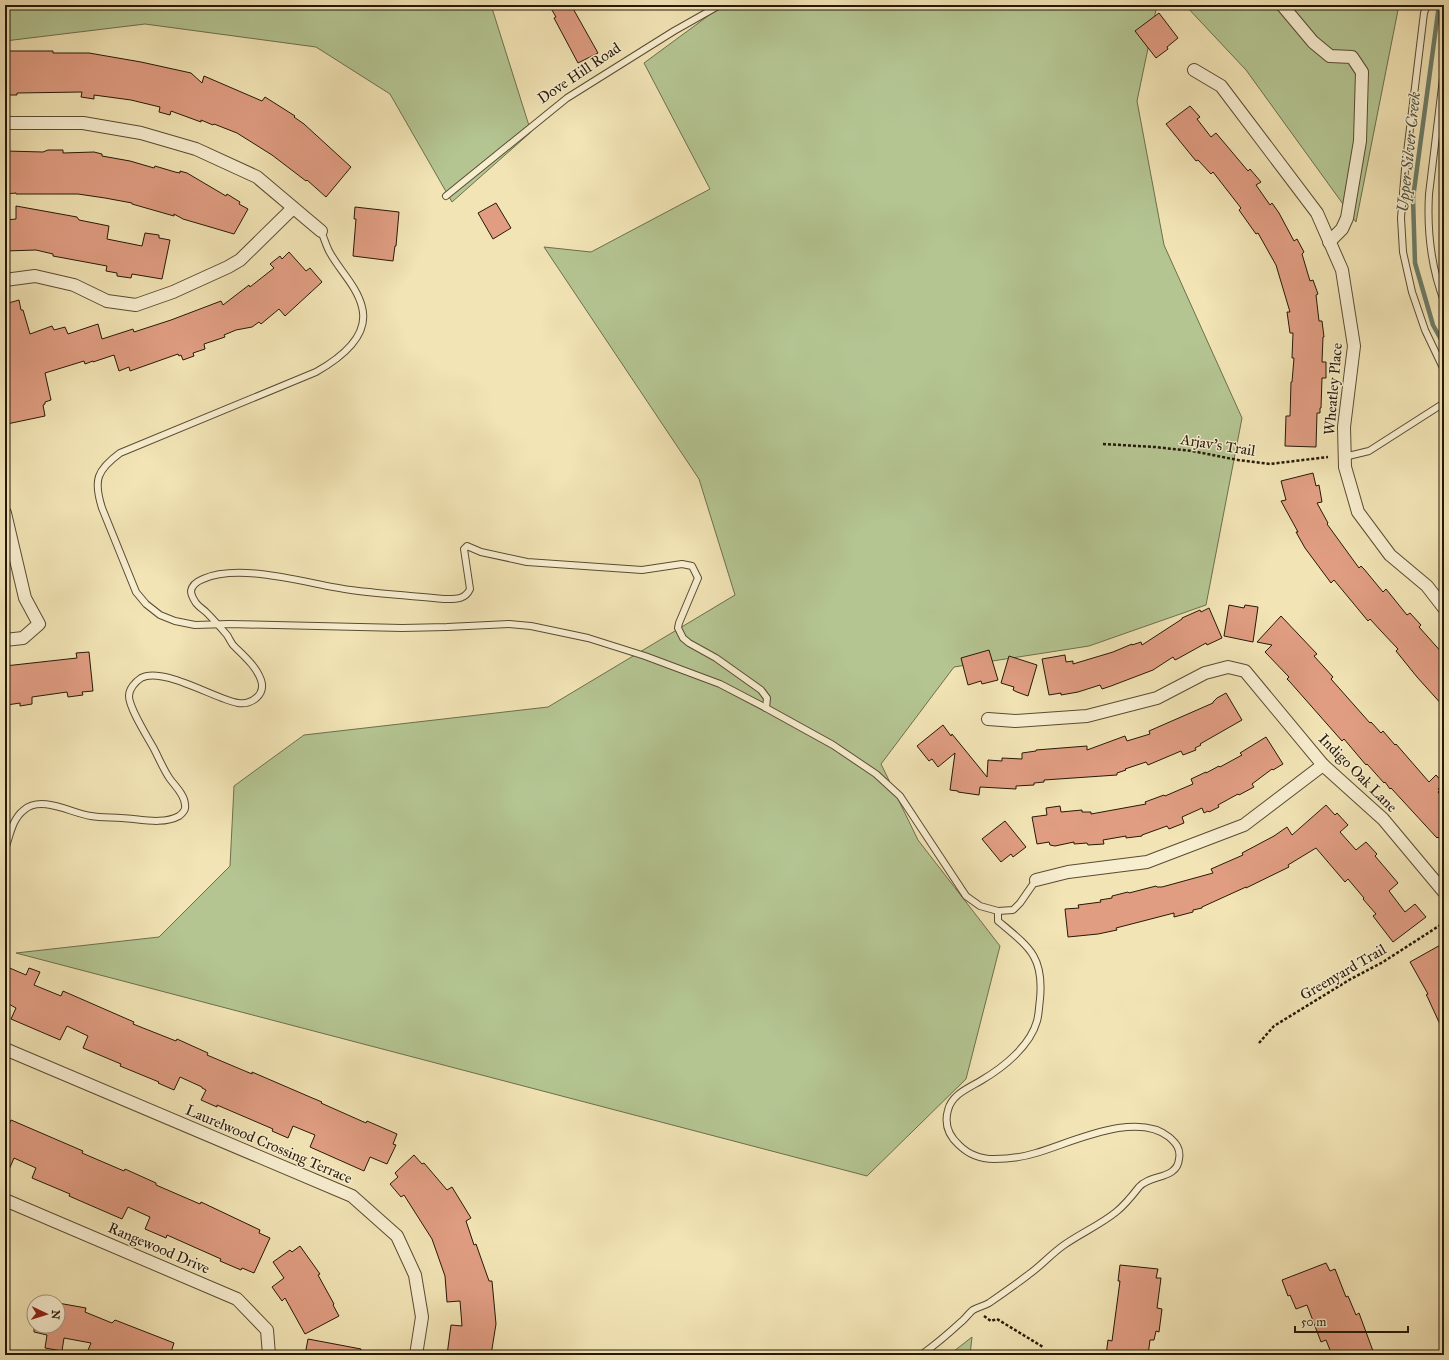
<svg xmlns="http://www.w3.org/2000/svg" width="1449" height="1360" font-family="'IM FELL Great Primer',serif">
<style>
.green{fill:#b4c592;stroke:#6d6f4c}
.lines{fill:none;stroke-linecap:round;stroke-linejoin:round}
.stream{stroke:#6d7d68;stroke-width:4.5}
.building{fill:#e09d82;stroke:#261907}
.lane-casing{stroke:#594c32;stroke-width:8}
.street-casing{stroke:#594c32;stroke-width:14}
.path{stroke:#261907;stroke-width:2.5;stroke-dasharray:3 2;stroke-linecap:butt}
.lane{stroke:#f7edcf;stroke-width:6}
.street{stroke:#f7edcf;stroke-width:12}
.labels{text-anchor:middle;stroke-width:3;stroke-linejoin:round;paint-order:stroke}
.street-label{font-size:15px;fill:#261907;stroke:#f7edcf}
.water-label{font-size:16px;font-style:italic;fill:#4f533f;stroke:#f7edcf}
</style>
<rect width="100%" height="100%" fill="#f2e4b5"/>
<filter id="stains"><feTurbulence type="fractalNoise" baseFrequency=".005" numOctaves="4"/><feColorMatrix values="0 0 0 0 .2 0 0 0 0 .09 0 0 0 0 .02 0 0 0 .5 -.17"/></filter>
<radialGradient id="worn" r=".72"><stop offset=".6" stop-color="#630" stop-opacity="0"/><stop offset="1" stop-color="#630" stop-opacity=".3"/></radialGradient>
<g class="green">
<path d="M5,5H491L531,132L452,202L390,94L316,47L145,24L5,41Z"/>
<path d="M719,5H1157L1137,101L1164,245L1242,418L1206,605L1089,646L954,667L881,764L918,840L1000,946L966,1079L867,1176L16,953L159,937L230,866L234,786L304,735L548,707L735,595L699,479L544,247L591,252L710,189L644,63L712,13Z"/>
<path d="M1185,5H1399L1356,222L1246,70Z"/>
<path d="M972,1337L970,1355H949Z"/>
</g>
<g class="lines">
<path class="stream" d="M1439,5L1413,198L1415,263L1433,325L1444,345"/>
</g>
<g class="building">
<path d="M549,5H571L598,53L578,63L554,18L556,17Z"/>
<path d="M1159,13L1178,38L1167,47L1168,49L1156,58L1135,31Z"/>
<path d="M7,51H53V53H89L141,62L191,73L202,83L204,76L262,101L265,97L295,116L294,117L304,124L351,167L326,197L307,180L306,181L272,155L237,133L214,124L213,125L201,120V122L171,111L170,115L159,112L160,107L131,100L94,95V99L81,97L82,92L17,93V95H5V53Z"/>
<path d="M1190,106L1200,117L1197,119L1211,137L1216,133L1248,171L1250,169L1261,182L1256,185L1270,205L1272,203L1279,213L1294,241L1297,239L1304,252L1302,254L1310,281L1313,280L1318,294L1316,295L1319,321H1322L1324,337H1323L1322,362H1326V378H1322L1321,408H1320V413H1317L1316,447L1285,446L1286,416H1290L1291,382H1292L1294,358H1292L1293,333H1290L1287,312H1290L1276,265L1258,233L1256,234L1239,210L1241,208L1213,172L1211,174L1198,160L1196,161L1166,124Z"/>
<path d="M48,150H63V153L94,152L102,154V156L130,161L154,168L155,166L175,172L180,173V171L187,173L226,196L227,194L240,202L239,204L248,209L234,234L183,219L174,214V216L132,204V203L105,198L78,194H16V193L5,194V151L43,152Z"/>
<path d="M496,203L511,228L493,239L478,213Z"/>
<path d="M16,206L77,217L79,220L109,226L107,239L142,246L145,233L159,235V238L170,240L162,279L132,274L131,278L117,276V273L106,271L107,266L53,256V254L36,250L5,251V220L16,219Z"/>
<path d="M355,207L399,212L396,246H395L393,261L353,256L356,219H354Z"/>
<path d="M289,252L306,271L310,268L322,282L285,316L279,309L261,324L259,322L252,327L236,330L224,335L225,337L204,344L205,349L193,353L194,356L183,360L181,355L179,356L178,354L130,371L129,367L119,371L114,355L93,362V361L85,364L84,361L45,373L51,400L45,402V404L43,405L45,416L7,424L5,417V412L8,411L5,398V304L19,300L21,310H23L30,334L52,326L54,330L65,327L68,334L98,324L102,339L130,330L133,329L134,332L171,320L221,301L223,305L249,285L250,287L274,268L270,264L280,256L282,259Z"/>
<path d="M1313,473L1316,486L1319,485L1322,502L1317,503L1328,523L1327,524L1359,568L1361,566L1364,569L1383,592L1386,589L1407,615L1410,613L1421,625L1419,627L1444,655V707L1417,677L1396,651L1398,649L1381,631L1370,619L1368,621L1334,580L1331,583L1305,548L1296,532H1298L1281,501L1286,500L1281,481Z"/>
<path d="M1229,605L1244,608L1245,605L1258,607L1253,642L1224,636Z"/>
<path d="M1209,608L1222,638L1207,645L1206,643L1179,658L1175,660L1173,657L1153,670L1111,686L1102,689L1100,685L1078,692L1061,695V693L1049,695L1042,659L1065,655L1066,662L1073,661V664L1113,652L1132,644V645L1141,642L1142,645L1182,619V618L1200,610L1201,612Z"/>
<path d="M1281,616L1317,654L1314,656L1333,677L1331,679L1370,723L1371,722L1381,733L1383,731L1395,745L1396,744L1429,782L1436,775L1444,784L1438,789L1440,790L1438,792L1444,799V844L1438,837L1437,838L1391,788L1390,789L1385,782L1384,783L1367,764L1366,765L1344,739L1342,741L1290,682L1287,679L1289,677L1265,652L1272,645L1257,642Z"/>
<path d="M989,650L998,680L982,684L981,681L968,685L961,658Z"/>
<path d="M89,652L93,691L82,692L83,695L68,697L67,692L32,697V704L20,706V703L7,705L5,689V666L77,658L76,653Z"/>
<path d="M1009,656L1037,665L1028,696L1017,692L1013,690L1014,687L1001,683Z"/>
<path d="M1226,693L1242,720L1200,744L1201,745L1195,748L1196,750L1183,755L1181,751L1148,765L1146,762L1125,769L1126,770L1117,773V775L1044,780V782L1034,783V785L1016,786V789L980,787L979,795L958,792V791L950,790L955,753L938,767L932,759L929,761L917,746L943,725L951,736L952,734L987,777L988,760L1002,761V758L1022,759V753L1036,751V750L1087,746V750L1125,736L1127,741L1150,734L1149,731L1213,703V702L1217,698Z"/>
<path d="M1266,737L1283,764L1273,770L1272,769L1252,784L1254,787L1239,795L1238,794L1218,805L1219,807L1209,812L1208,811L1204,813L1202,808L1182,817L1184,823L1169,829L1167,826L1142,835V836L1126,838V836L1103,840L1104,844L1088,845L1087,843L1074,844V842L1055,846L1050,845L1049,842L1037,844L1032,817L1047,815L1046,808L1060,806L1061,812L1082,810V812H1091V814L1146,804L1145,802L1164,795L1165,796L1193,784L1191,779L1206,772V773L1219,766L1220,767L1242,755L1240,753Z"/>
<path d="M1326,805L1335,815L1337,813L1348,825L1340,832L1356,850L1366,842L1377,854L1375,856L1398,883L1389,891L1405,912L1415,904L1426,917L1393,942L1373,916L1376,914L1363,899L1364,898L1348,879L1345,882L1316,848L1288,865L1289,867L1246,888V887L1202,907V908L1193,910V912L1174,917V913L1116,928L1117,930L1098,934L1068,937L1065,909L1079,908L1078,905L1101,902L1100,900L1112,898V896L1128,892L1129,893L1156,886L1157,887H1162L1213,873L1211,869L1243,855L1242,853L1274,836L1287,827L1292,835Z"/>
<path d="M1005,821L1026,847L1013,857L1011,854L1001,862L982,839Z"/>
<path d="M1444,943V1033L1427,996L1426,995L1428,994L1410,962Z"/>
<path d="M5,966L26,975L29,968L40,972L34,985L61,996L63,991L134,1022L133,1024L176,1041L177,1039L208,1053L207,1055L252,1074V1072L310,1097L322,1102L321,1103L366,1123L367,1121L397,1134L393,1144L396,1145L387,1164L370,1157L364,1171L310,1147L315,1135L293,1126L288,1138L272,1131L273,1129L217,1105V1107L201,1100L206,1090L202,1088V1087L180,1077L174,1090L158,1083L159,1082L120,1066L121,1064L83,1048L88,1036L67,1026L60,1040L11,1019L16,1008L5,1002Z"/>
<path d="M11,1120L83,1151L82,1153L124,1171L125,1169L156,1183V1185L200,1204L201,1202L260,1230L259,1233L270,1238L254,1273L242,1268L241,1270L220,1261L221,1259L167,1235L166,1238L145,1229L150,1217L128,1207L122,1219L69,1196L70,1194L32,1178L36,1168L14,1158L5,1179V1135Z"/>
<path d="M414,1155L422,1164L424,1163L447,1190L452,1187L471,1218L466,1221L474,1245L476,1244L489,1281H492L496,1324L491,1355H447L451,1325L462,1326L460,1301L447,1302L445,1276L432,1239L404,1195L401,1197L390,1184L398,1177L395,1173Z"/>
<path d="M300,1246L320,1274L318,1275L334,1304L333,1305L339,1316L305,1334L285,1298L282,1301L272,1287L284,1278L273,1262L290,1250L292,1252Z"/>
<path d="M1326,1263L1330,1271L1335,1269L1346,1297L1348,1296L1356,1315L1359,1313L1373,1351L1369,1352L1370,1355H1332L1326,1340L1321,1342L1307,1305L1296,1309L1290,1295L1288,1296L1282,1280Z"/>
<path d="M1120,1265L1158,1269L1156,1278H1161L1157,1308L1162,1309L1159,1332L1156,1331L1154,1340H1150L1148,1355H1106L1108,1340L1112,1341L1120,1281H1118Z"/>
<path d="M58,1303L86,1308L85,1312L112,1323L115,1320L174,1343L170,1355H86L91,1343L64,1338L62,1351L45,1348L47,1335L34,1332V1326H58Z"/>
<path d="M308,1339L361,1349V1355H305Z"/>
</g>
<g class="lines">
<g class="lane-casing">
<g id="lane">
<path d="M1427,5L1424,13L1405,169L1401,218L1403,252L1412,292L1425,330L1444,370"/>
<path d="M1444,70L1429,194C1427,230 1431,267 1444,301"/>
<path d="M446,196L567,98L674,31L720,5"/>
<path d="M321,231C324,238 326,245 329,251C339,270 357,286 362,307C370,337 339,359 316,372L120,453C97,470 93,480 102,508L136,592L146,604L160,615L175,621L195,625L229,624L402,628L447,627L509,624L531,626L588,638L645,656L720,684L766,708L833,745L876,774L900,796L966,896L980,906L998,911L1013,910L1020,903L1036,880"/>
<path d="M1344,457L1369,451L1444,403"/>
<path d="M5,849C10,836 12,819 24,810C41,795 71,813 91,816C102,818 112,817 122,818C140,819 163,825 179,816C183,813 186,809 185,805C185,795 175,786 170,779C163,769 159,758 153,747C147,736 129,708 129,696C129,689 135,682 141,678C162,666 215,699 238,703C251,705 266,695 261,680C256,666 244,656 234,646C231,643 229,638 227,635C221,628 212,618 206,612C203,609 199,607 196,603C194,600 191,595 191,591C192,585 198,581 203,579C242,562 311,585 351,590C382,594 413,596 444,599C455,599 465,600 470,589L464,549L467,546L481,552L527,562L642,570L682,564L692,566L698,578L679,623L678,628L683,638L689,643L716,658L761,690L767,698L766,708"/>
<path d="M921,1355C935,1345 948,1334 961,1322C965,1319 969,1313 973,1310C978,1307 984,1306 989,1303C1002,1294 1015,1285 1028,1275C1041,1266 1051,1254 1064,1245C1081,1233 1100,1225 1116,1212C1125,1205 1132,1196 1139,1187C1150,1174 1177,1180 1179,1159C1181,1149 1176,1143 1169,1137C1136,1110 1071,1143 1036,1153C1023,1157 1008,1159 994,1159C980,1159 969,1155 959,1145C949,1136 944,1124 948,1110C952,1094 969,1088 982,1080C1004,1067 1030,1046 1037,1021C1039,1014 1039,1006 1040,999C1044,956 1029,947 998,921V911"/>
</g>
</g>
<g class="street-casing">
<g id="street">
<path d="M1282,5L1313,42L1330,56L1352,57L1362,72L1360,141L1347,218L1342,229L1329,242"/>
<path d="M1194,70L1221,86L1317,213L1342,270L1354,346L1344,427L1345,467L1358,512L1390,555L1427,586L1444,608"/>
<path d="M5,123H83L141,133L196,149L257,177L321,231"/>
<path d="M5,280L35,276L74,285L107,301L136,305L173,292L228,267L240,260L293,208"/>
<path d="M5,513L25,598L39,624L23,638L5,640"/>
<path d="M988,719L1015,721L1087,716L1157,698L1205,673L1228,667L1245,671L1323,765L1383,819L1444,892"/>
<path d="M1036,880L1068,872L1147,862L1244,825L1323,765"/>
<path d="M5,1049L352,1196L397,1236L415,1275L422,1317L416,1355"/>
<path d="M5,1200L237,1299L267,1330L269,1355"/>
</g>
</g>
<g class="path">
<path d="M1103,444L1155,447L1192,451L1238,460L1270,464L1328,457"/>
<path d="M1259,1043L1274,1026L1349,980L1383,962L1442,924"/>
<path d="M984,1316L991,1321L997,1319L1043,1347"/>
</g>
<use href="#lane" class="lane"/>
<use href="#street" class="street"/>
</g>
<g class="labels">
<g class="street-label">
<text transform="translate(579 73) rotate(-34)" y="5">Dove Hill Road</text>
<text transform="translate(1333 389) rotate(-85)" y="5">Wheatley Place</text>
<text transform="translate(1218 445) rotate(9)" y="5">Arjav's Trail</text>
<text transform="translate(1358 773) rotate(45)" y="5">Indigo Oak Lane</text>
<text transform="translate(1343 972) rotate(-30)" y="5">Greenyard Trail</text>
<text transform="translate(269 1144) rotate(23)" y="5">Laurelwood Crossing Terrace</text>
<text transform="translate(159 1248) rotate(23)" y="5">Rangewood Drive</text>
</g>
<g class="water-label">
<text transform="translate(1408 152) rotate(-84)" y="6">Upper Silver Creek</text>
</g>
</g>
<rect width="1449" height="1360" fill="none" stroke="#f2e4b5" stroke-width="20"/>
<rect x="6" y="6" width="1437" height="1348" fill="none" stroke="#261907" stroke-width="2"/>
<rect x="10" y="10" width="1429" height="1340" fill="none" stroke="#261907"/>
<g transform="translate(46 1314) rotate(94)"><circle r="19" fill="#f7edcf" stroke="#a3987f"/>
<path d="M0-3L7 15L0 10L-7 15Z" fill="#8f2418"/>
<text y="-6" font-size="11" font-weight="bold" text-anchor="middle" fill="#261907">N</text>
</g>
<path d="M1295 1326v6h113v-6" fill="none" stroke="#261907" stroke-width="2"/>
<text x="1301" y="1326" font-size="12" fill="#261907" stroke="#f7edcf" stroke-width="3" paint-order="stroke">50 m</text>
<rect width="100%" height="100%" filter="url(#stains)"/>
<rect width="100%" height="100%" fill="url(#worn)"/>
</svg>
